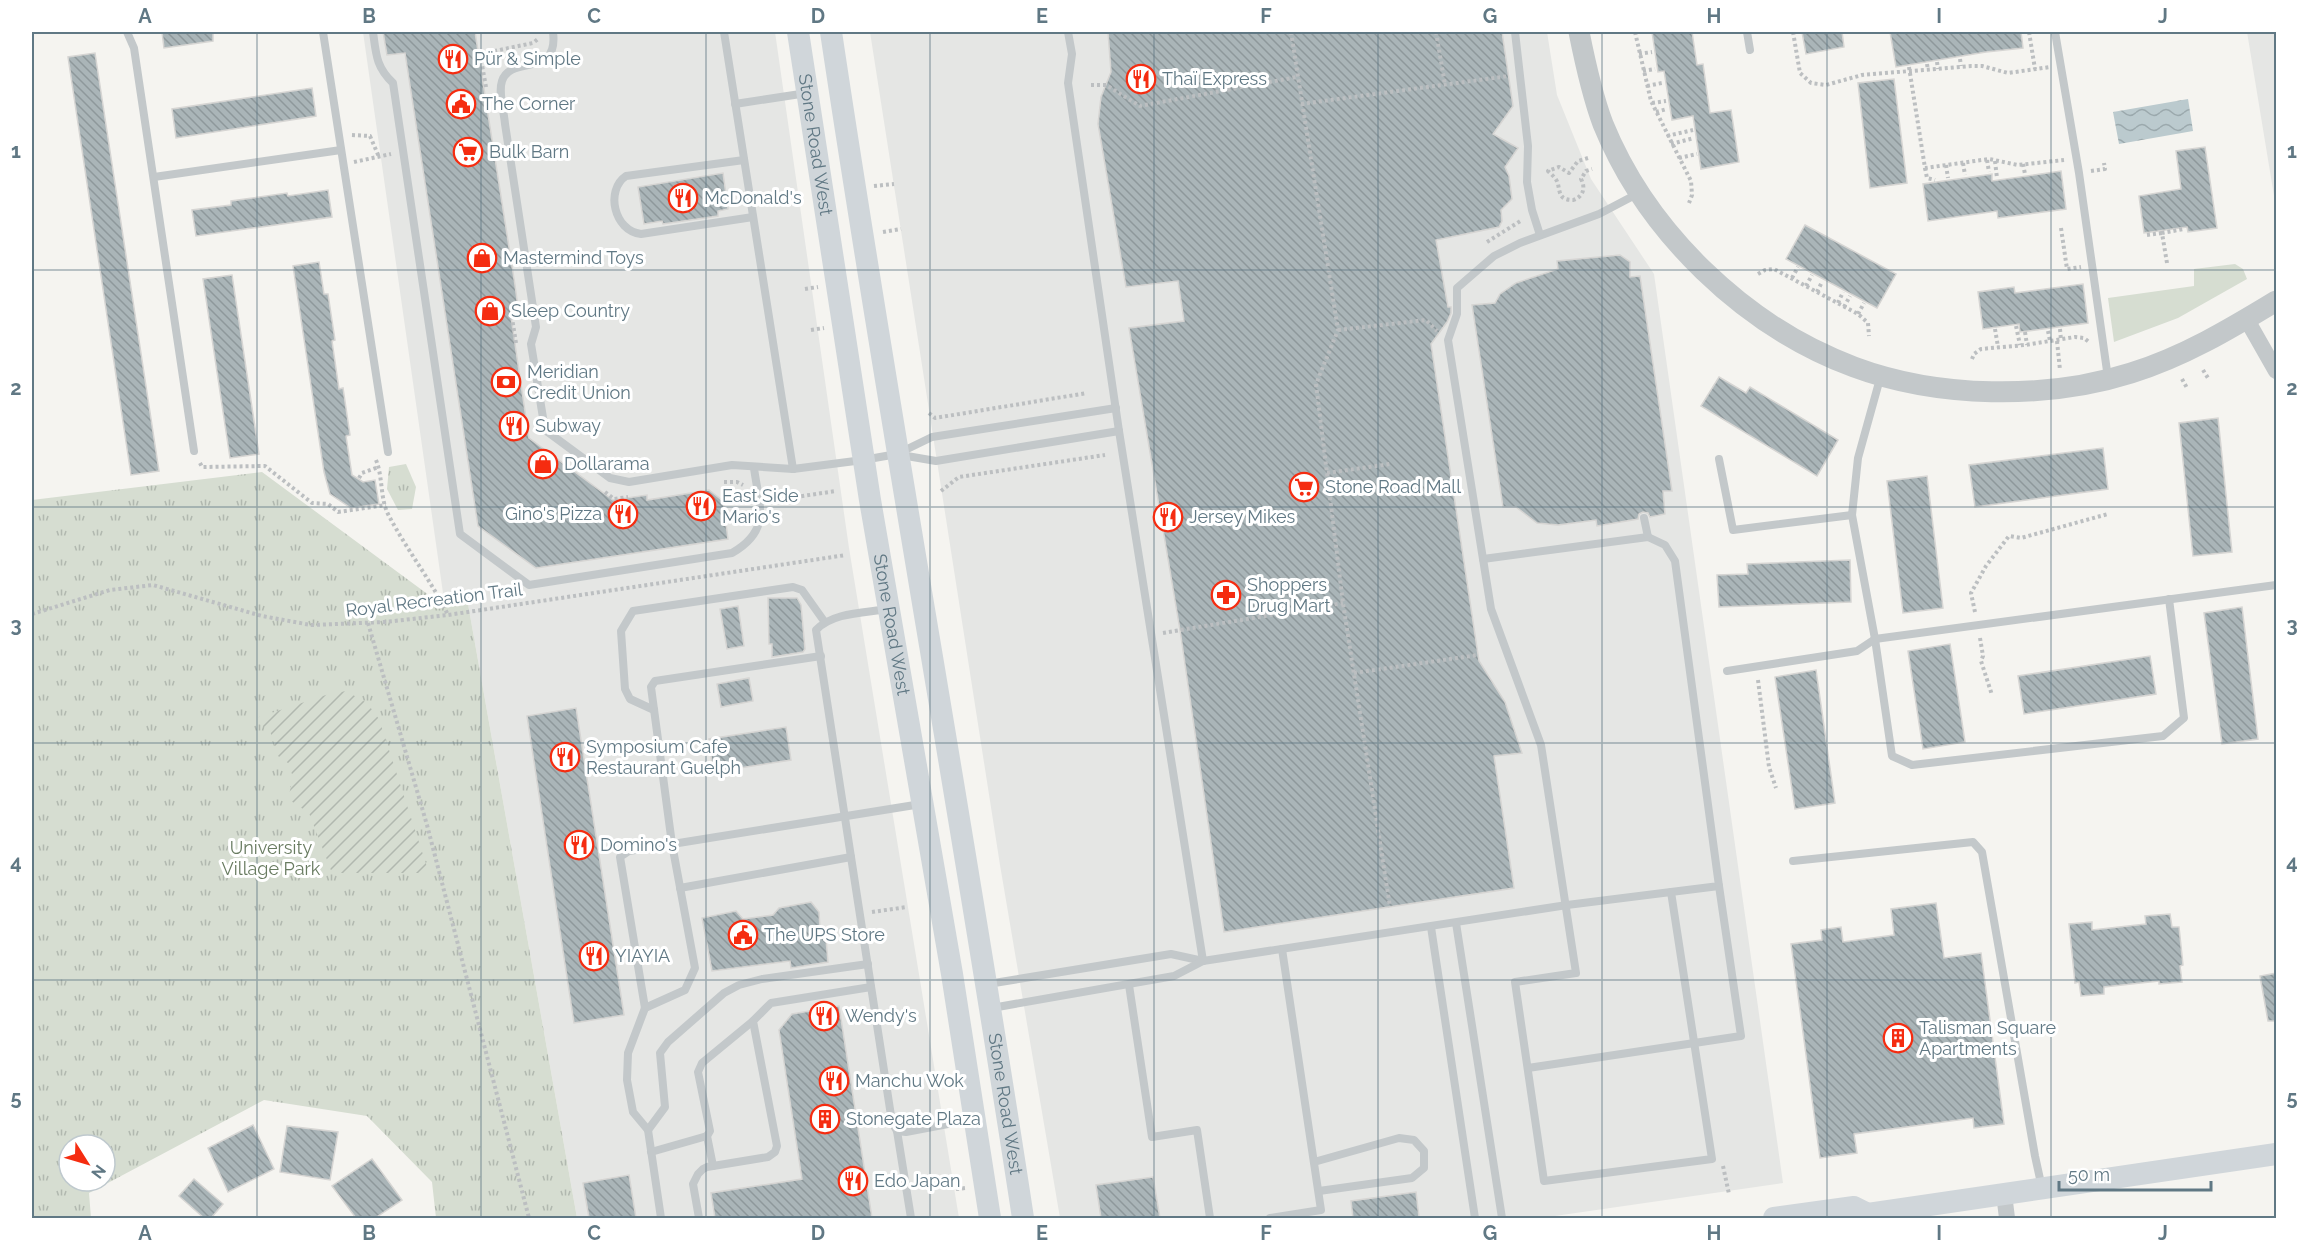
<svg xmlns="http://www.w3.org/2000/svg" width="2308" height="1250" font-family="Raleway,sans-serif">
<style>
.built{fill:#e5e6e4}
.grass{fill:#d6ddd1}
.park{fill:url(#park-tufts);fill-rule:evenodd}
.garden{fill:url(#garden-furrows)}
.water{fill:url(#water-waves)}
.building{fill:url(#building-back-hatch);stroke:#d6d5d3;stroke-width:1.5}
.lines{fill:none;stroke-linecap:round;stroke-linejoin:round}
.path{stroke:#bcbfc1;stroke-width:4;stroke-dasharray:3 3;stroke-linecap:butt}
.service{stroke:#c3c8ca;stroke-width:8}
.minor{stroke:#c3c8ca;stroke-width:16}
.tertiary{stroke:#c3c8ca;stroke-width:21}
.secondary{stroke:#d0d6da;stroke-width:22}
.grid{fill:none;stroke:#607884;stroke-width:1.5;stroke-opacity:0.55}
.labels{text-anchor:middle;stroke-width:6;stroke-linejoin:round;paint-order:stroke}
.poi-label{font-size:18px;fill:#607884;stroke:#fff;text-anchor:start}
.street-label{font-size:18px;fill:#607884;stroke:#fff}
.park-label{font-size:18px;fill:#687b60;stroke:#fff}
.neatline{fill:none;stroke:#607884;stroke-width:2}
.grid-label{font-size:20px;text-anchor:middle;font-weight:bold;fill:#607884}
</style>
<defs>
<pattern id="park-tufts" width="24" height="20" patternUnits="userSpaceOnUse" patternTransform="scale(1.5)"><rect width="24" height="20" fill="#d6ddd1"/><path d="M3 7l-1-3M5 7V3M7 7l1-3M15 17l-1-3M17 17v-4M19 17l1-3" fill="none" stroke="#b1b8af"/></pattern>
<pattern id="garden-furrows" width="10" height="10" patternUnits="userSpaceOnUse" patternTransform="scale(1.5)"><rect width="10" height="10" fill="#d6ddd1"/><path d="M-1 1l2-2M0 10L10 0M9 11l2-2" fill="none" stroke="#b1b8af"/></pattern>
<pattern id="water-waves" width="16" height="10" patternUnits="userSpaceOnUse" patternTransform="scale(1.5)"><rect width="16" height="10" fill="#bbcace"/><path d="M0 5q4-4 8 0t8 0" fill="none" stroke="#9ba9ad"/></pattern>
<pattern id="building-back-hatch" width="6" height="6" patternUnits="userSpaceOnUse" patternTransform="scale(1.5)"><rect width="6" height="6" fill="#aab5b8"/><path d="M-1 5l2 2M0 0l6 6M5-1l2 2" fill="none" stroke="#8e989b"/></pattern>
</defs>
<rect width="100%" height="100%" fill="#f5f4f0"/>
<g class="built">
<path d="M363,32H775L849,548L959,1218H577L468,604L445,607Z"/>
<path d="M870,32H1547L1557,95L1591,179L1654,274L1783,1183L1541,1218H1060L1000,865Z"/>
<path d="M2247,32H2276V209V208Z"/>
</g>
<path class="grass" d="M2235,264L2243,269L2247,279L2178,318L2114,342L2108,298L2194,286V269Z"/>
<g class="park">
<path d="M406,464L416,487L412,509L398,510L387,489L389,467Z"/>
<path d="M262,472L445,607L468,604L577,1218H436L432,1182L367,1116L264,1100L89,1193L91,1218H32V500ZM69,1145H105V1181H69Z"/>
</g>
<path class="garden" d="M346,691L367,703L379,719L429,873H332L309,813L291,801L289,795L293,777L288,763L278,756L270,731L258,723L259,717L326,695Z"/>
<path class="water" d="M2188,99L2193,131L2119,144L2113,112Z"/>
<g class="building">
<path d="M162,32H213V41L164,48Z"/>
<path d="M383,32H475L515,285L518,307L511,317L529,438L613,500L647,495V500L709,490L723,501L728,539L536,568L478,526L405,53L387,55Z"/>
<path d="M1108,32H1502L1513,106L1493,134L1518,148L1505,167L1509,176L1512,199L1501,210L1502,221L1499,227L1436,240L1448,307H1451V313L1447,322L1431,344L1479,661L1505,702L1522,753L1494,756L1514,888L1224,932L1180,630L1129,328L1184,321L1178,281L1126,287L1098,124L1101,97L1111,72Z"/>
<path d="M1652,32H1692L1697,65L1703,64L1710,113L1731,110L1739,162L1701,169L1693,116L1672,120L1664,71L1658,72Z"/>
<path d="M1802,32H1842L1844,47L1806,54Z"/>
<path d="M1890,32H2021L2023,48L1986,52L1896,67Z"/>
<path d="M95,53L159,471L131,475L68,57Z"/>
<path d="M1894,79L1907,183L1870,188L1858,83Z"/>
<path d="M312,88L316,116L176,138L172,109Z"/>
<path d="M2205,147L2217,228L2188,232L2187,227L2144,233L2139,196L2181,189L2176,151Z"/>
<path d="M2061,171L2066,209L1998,218L1997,211L1928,221L1923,184L1992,174V181Z"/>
<path d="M723,173L728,209L718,211V216L663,224L662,221L644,224L638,187Z"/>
<path d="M328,190L332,217L196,236L192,210L231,205V201L287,193L288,196Z"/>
<path d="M1805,225L1896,274L1877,308L1786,259Z"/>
<path d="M1620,255L1630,262V277L1640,276L1672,491H1663L1665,514L1650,517L1648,513L1643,512L1639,514L1638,519L1597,526L1596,520L1558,525L1537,523L1516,507H1503L1472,305L1495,303L1500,294L1516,283L1558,269L1557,261Z"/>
<path d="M319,262L324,294H328L331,314L335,340L332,341L339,389L343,388L350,435L346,436L352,475L363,482L375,480L379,504L351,508L330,494L324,472L293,266Z"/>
<path d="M232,275L259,454L230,458L203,279Z"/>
<path d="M2083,284L2088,323L2020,332L2019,324L1983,329L1978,292L2014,287L2015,293Z"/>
<path d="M1719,377L1746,393L1750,387L1838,440L1817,476L1701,406Z"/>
<path d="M2218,418L2232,552L2193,556L2179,423Z"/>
<path d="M2103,448L2108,489L1975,507L1969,465Z"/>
<path d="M1927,476L1943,608L1903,613L1887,481Z"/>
<path d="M1850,560L1851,602L1719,607L1717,575L1748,574L1747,564Z"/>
<path d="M768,598H797L801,605L805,649L803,652L772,657V644H769Z"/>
<path d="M738,606L744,646L727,649L720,609Z"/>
<path d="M2242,607L2258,739L2222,744L2204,613Z"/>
<path d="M1950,644L1965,742L1923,749L1908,651Z"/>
<path d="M2150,656L2156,694L2024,714L2018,676Z"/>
<path d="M1816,670L1835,803L1795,809L1775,677Z"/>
<path d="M749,678L753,701L721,707L717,684Z"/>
<path d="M576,708L624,1015L574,1023L527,716Z"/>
<path d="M786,727L791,760L713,772L709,739Z"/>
<path d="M811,902L819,912L820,929L825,928L828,962L791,968L790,961L712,971L702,918L736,911L743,919L773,915L779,908Z"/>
<path d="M1936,903L1944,958L1981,953L2004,1124L1974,1128L1973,1118L1854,1134L1857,1153L1820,1158L1791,944L1822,940L1821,930L1841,927L1843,942L1894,935L1891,909Z"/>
<path d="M2170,914L2172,927H2179L2183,965L2180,966L2182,982L2159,984V981L2104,987V994L2081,996L2079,982L2075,983L2069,924L2092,922V930L2146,924L2145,916Z"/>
<path d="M2277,973V1021H2268L2260,976Z"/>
<path d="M839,1006L872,1218H715L711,1193L802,1179L779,1030L792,1014Z"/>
<path d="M253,1125L274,1169L228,1192L208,1148Z"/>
<path d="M287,1126L338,1132L330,1180L280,1172Z"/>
<path d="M372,1159L402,1200L375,1218H356L332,1186Z"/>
<path d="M629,1175L636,1218H589L583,1183Z"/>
<path d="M1153,1177L1160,1218H1101L1096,1185Z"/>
<path d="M194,1179L223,1204L211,1218H204L179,1196Z"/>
<path d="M1416,1192L1419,1217L1353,1218L1351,1201Z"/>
</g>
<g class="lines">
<g class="path">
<path d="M1291,32L1338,330L1316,384L1343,603L1390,907"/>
<path d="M1436,32L1445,85"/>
<path d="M1635,32L1651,101L1691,181L1692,195L1689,203"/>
<path d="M1793,32L1800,73L1811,83L1826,85L1862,75L1971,66H1982L2008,73L2050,67"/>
<path d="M2029,32L2035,69"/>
<path d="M1639,54L1652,52"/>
<path d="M1960,59L1961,66"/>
<path d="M1937,62L1938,69"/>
<path d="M1927,64L1928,70"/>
<path d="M1909,67L1925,168L1989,159L2018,165L2064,160"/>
<path d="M1643,71L1655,69"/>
<path d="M1091,85H1106L1140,106L1297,77"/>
<path d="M1647,86L1662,83"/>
<path d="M486,87L480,54L533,43L538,39"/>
<path d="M1652,103L1666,101"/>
<path d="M1301,104L1509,76"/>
<path d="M1656,112L1667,109"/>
<path d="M352,135L370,136L379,157"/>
<path d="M1667,136L1693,130"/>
<path d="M1671,144L1694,138"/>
<path d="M1588,158L1578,161L1569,173L1559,167L1548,171C1552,175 1557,179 1558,184C1560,194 1560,200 1573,200C1583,197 1586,188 1581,179L1586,171L1592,169"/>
<path d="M1679,158L1697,154"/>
<path d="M1987,160L1989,172"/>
<path d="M1995,161L1997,178"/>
<path d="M354,162L391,154"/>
<path d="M1963,163L1965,175"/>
<path d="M2023,164L2025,174"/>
<path d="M1946,165L1948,178"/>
<path d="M1925,168L1927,178L1935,180"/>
<path d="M2091,171L2105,169L2104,163"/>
<path d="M874,186L894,184"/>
<path d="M2061,228L2067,269L2081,267"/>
<path d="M883,232L901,229"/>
<path d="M2147,235L2162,233"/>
<path d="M1487,242L1522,220"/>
<path d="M2167,263L2162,233L2184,229"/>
<path d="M1758,274L1765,270L1774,269L1858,314L1868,323L1869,336"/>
<path d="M1792,278L1798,267"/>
<path d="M1806,286L1812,275"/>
<path d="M805,289L818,287"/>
<path d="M1817,292L1822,282"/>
<path d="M1838,303L1843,292"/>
<path d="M1844,307L1850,296"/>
<path d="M1858,314L1864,303"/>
<path d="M2016,326L2020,345"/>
<path d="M1995,329L1998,347"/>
<path d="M2060,329L2061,340"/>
<path d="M811,330L824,328"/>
<path d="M1338,330L1426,320L1437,331"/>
<path d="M2048,331L2050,341"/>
<path d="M2025,332L2027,345"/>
<path d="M2057,341L2060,370"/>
<path d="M516,343L512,318L520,308"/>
<path d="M1972,359L1974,354L1981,349L2025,345L2075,337L2084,338L2089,342"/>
<path d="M2203,370L2208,378"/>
<path d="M2182,379L2187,388"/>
<path d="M929,413L935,418L1087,393"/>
<path d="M376,460C383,477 380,498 388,514C406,549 431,580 448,615"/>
<path d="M200,463L202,467L265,466L312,503L328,504L338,512L386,505"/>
<path d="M1327,473L1390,464"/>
<path d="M359,478L362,473L379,467"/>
<path d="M724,482H737L743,485"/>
<path d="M941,491L959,477L1105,455"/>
<path d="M605,492L614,499L628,497"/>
<path d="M772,498L776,500L836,491"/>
<path d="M1975,612L1971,593L1986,566L2009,536L2021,538L2108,514"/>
<path d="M32,614L110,590L153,585L262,616L311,625L385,622L448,615L846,555"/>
<path d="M368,623L427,825L529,1218"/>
<path d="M1163,633L1343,603"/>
<path d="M1980,638L1983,656L1981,661L1992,695"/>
<path d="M1354,673L1478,655"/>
<path d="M1758,680L1769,767L1776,788"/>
<path d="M872,912L907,907"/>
<path d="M1723,1166L1729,1194"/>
<path d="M956,1189L966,1188"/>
</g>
<g class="service">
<path d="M127,32L134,48L194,451"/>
<path d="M323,32L388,452"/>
<path d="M373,32C376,54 376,67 393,83L460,534L529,585L732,553C772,530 759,506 754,468"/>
<path d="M553,32C559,79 511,54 502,81C498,93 504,111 505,124L536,327L531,344L545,430L610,478L629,482L732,465L793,469L863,460L897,454L932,437L1116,408"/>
<path d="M724,32L793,469"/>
<path d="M1068,32L1072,54L1068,83L1119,431L1203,961L1567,905L1719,886L1675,561L1665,545L1648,537L1483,559L1448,340L1457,314V288L1494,256L1520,243L1599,214L1639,193"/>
<path d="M1515,32L1528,146L1527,182L1532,210L1540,235"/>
<path d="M1747,32L1750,50"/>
<path d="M2055,32L2079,173L2108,378"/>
<path d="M735,104L807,93"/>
<path d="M744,160L626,176C605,190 614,231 641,234L753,217"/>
<path d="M154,177L341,150"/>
<path d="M1881,375L1858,458L1852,515L1875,639L1892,756L1912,765L2163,736L2184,718L2169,599"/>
<path d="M901,455L936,461L1119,431"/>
<path d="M1719,459L1733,530L1852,515"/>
<path d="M1644,518L1648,537"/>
<path d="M1483,559L1491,609L1541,745L1576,973L1515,982L1544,1181L1712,1159L1671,892"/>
<path d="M1727,671L1857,651L1875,639L2276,585"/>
<path d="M654,710L630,699L625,689L621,631L633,611L793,587L802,590L824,621"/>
<path d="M851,857L892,1122L897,1131L906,1132L974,1119"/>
<path d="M1793,861L1973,842L1982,852L2035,1156L2042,1188"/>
<path d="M680,888L851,857L816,630C833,612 865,613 888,609"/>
<path d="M1456,923L1502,1218"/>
<path d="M1431,927L1475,1218"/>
<path d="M988,984L1171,954L1203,961"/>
<path d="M1129,985L1152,1137L1197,1130L1210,1218"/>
<path d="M645,1008L685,990L695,968L672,844L651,687L655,681L821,656"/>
<path d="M992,1008L1174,976L1203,961"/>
<path d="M1528,1068L1741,1036L1719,886"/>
<path d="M648,1130L665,1107L660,1053L668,1042L724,993L739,985L762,979L868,964"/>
<path d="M897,1131L911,1218"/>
<path d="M707,1136L713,1166"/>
<path d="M651,1152L707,1136L710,1131L698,1072L702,1063L753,1021"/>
<path d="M1314,1162L1399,1138L1414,1140L1424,1151V1168L1412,1178L1319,1191"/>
<path d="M661,1218L648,1130L633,1112L627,1080L628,1053L645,1008L620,857L629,851L921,804"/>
<path d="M699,1218L693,1184L698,1174L703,1169L707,1167L768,1157L775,1152L777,1146L753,1021L771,1003L871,987"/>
<path d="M1270,1218L1321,1210L1282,949"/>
</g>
<g class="minor">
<path d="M2247,320L2276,371"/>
<path d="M2004,1194L2007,1218"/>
</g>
<path class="tertiary" d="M1579,32C1585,62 1592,95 1603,124C1647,232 1744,326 1854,367C1937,398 2046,400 2131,373C2183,357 2230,329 2276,301"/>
<g class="secondary">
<path id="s1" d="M798,32L870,500L952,974L990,1218"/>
<path id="s2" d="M831,32C890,428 963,822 1023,1218"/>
<path d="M1774,1218L1854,1207L1868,1214L2276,1154"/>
</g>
</g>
<path class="grid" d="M257,32V1218M481,32V1218M706,32V1218M930,32V1218M1154,32V1218M1378,32V1218M1602,32V1218M1827,32V1218M2051,32V1218M32,270H2276M32,507H2276M32,743H2276M32,980H2276"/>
<defs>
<g id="restaurant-ring" transform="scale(1.5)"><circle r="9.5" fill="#fff" stroke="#f52c10" stroke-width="1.5"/><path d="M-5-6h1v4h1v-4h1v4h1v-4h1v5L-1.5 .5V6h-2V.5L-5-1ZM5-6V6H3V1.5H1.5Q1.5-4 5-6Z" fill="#f52c10"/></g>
<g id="civic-ring" transform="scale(1.5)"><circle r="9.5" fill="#fff" stroke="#f52c10" stroke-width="1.5"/><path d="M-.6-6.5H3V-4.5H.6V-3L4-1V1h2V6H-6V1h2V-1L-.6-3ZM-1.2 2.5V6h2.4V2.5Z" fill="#f52c10"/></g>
<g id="supermarket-ring" transform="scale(1.5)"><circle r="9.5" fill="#fff" stroke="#f52c10" stroke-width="1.5"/><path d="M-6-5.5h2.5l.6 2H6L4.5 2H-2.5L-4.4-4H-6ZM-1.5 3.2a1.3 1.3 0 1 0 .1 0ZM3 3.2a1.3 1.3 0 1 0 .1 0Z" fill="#f52c10"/></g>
<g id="shop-ring" transform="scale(1.5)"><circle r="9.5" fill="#fff" stroke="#f52c10" stroke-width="1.5"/><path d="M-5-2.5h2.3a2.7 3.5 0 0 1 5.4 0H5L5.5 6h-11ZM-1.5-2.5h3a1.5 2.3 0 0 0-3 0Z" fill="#f52c10"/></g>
<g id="bank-ring" transform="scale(1.5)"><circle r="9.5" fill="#fff" stroke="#f52c10" stroke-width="1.5"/><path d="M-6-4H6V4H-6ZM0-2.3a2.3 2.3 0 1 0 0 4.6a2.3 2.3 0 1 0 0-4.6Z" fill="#f52c10"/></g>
<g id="pharmacy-ring" transform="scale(1.5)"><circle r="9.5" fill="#fff" stroke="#f52c10" stroke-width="1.5"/><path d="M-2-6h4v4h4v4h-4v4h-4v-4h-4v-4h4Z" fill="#f52c10"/></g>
<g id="building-ring" transform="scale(1.5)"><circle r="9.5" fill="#fff" stroke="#f52c10" stroke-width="1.5"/><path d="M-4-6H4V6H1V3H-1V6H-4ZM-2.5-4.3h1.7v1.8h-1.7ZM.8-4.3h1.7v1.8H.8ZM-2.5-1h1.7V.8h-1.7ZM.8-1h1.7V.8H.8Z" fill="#f52c10"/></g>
</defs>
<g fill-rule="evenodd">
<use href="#restaurant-ring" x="453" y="59"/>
<use href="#restaurant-ring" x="1141" y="79"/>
<use href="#civic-ring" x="461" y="104"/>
<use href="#supermarket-ring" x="468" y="152"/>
<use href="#restaurant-ring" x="683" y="198"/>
<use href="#shop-ring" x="482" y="258"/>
<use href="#shop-ring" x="490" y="311"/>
<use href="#bank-ring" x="506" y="382"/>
<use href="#restaurant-ring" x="514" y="426"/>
<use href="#shop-ring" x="543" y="464"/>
<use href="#supermarket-ring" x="1304" y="487"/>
<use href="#restaurant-ring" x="701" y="506"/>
<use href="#restaurant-ring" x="623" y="514"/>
<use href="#restaurant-ring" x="1168" y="517"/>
<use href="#pharmacy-ring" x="1226" y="595"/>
<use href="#restaurant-ring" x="565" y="757"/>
<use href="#restaurant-ring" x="579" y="845"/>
<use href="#civic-ring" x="743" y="935"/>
<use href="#restaurant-ring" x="594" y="956"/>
<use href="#restaurant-ring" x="824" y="1016"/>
<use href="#building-ring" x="1898" y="1038"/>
<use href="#restaurant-ring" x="834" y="1081"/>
<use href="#building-ring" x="825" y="1119"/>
<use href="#restaurant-ring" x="853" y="1181"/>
</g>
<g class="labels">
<g class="poi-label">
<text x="474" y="65">Pür &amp; Simple</text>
<text x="1162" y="85">Thaï Express</text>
<text x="482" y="110">The Corner</text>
<text x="489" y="158">Bulk Barn</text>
<text x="704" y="204">McDonald's</text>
<text x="503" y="264">Mastermind Toys</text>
<text x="511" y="317">Sleep Country</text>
<text x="527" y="378">Meridian<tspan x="527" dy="21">Credit Union</tspan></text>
<text x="535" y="432">Subway</text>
<text x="564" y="470">Dollarama</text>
<text x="1325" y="493">Stone Road Mall</text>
<text x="722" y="502">East Side<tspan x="722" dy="21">Mario's</tspan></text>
<text x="602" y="520" text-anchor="end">Gino's Pizza</text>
<text x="1189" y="523">Jersey Mikes</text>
<text x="1247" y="591">Shoppers<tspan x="1247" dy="21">Drug Mart</tspan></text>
<text x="586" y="753">Symposium Cafe<tspan x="586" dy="21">Restaurant Guelph</tspan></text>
<text x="600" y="851">Domino's</text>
<text x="764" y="941">The UPS Store</text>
<text x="615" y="962">YIAYIA</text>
<text x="845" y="1022">Wendy's</text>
<text x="1919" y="1034">Talisman Square<tspan x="1919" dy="21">Apartments</tspan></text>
<text x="855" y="1087">Manchu Wok</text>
<text x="846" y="1125">Stonegate Plaza</text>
<text x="874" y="1187">Edo Japan</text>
</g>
<g class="street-label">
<text dy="6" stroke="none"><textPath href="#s1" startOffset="114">Stone Road West</textPath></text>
<text transform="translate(434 600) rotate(-7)" y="6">Royal Recreation Trail</text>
<text dy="6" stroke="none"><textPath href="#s1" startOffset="600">Stone Road West</textPath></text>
<text dy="6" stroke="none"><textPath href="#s2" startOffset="1086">Stone Road West</textPath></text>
</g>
<g class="park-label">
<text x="271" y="854">University<tspan x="271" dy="21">Village Park</tspan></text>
</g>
</g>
<rect width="2308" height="1250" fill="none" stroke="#ffffff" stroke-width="66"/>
<g transform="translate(87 1163) rotate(127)"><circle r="28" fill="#ffffff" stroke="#bfc9ce" stroke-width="1.5"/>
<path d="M0-4.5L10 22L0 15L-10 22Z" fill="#f52c10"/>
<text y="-9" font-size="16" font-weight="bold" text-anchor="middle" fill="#607884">N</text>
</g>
<path d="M2059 1181v9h152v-9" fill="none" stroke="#607884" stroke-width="3"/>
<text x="2068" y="1181" font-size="18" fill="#607884" stroke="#ffffff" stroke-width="4.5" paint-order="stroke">50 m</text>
<rect x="33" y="33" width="2242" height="1184" class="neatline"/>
<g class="grid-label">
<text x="145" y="23">A</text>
<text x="369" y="23">B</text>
<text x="594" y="23">C</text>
<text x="818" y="23">D</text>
<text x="1042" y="23">E</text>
<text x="1266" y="23">F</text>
<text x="1490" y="23">G</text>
<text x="1714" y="23">H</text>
<text x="1939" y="23">I</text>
<text x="2163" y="23">J</text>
<text x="16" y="158">1</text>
<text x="2292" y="158">1</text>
<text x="16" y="395">2</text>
<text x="2292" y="395">2</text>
<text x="16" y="632">3</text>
<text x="2292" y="632">3</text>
<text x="16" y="869">4</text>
<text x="2292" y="869">4</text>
<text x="16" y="1105">5</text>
<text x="2292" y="1105">5</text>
<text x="145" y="1240">A</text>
<text x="369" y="1240">B</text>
<text x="594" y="1240">C</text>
<text x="818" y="1240">D</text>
<text x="1042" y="1240">E</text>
<text x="1266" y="1240">F</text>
<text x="1490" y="1240">G</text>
<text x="1714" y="1240">H</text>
<text x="1939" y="1240">I</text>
<text x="2163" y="1240">J</text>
</g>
</svg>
